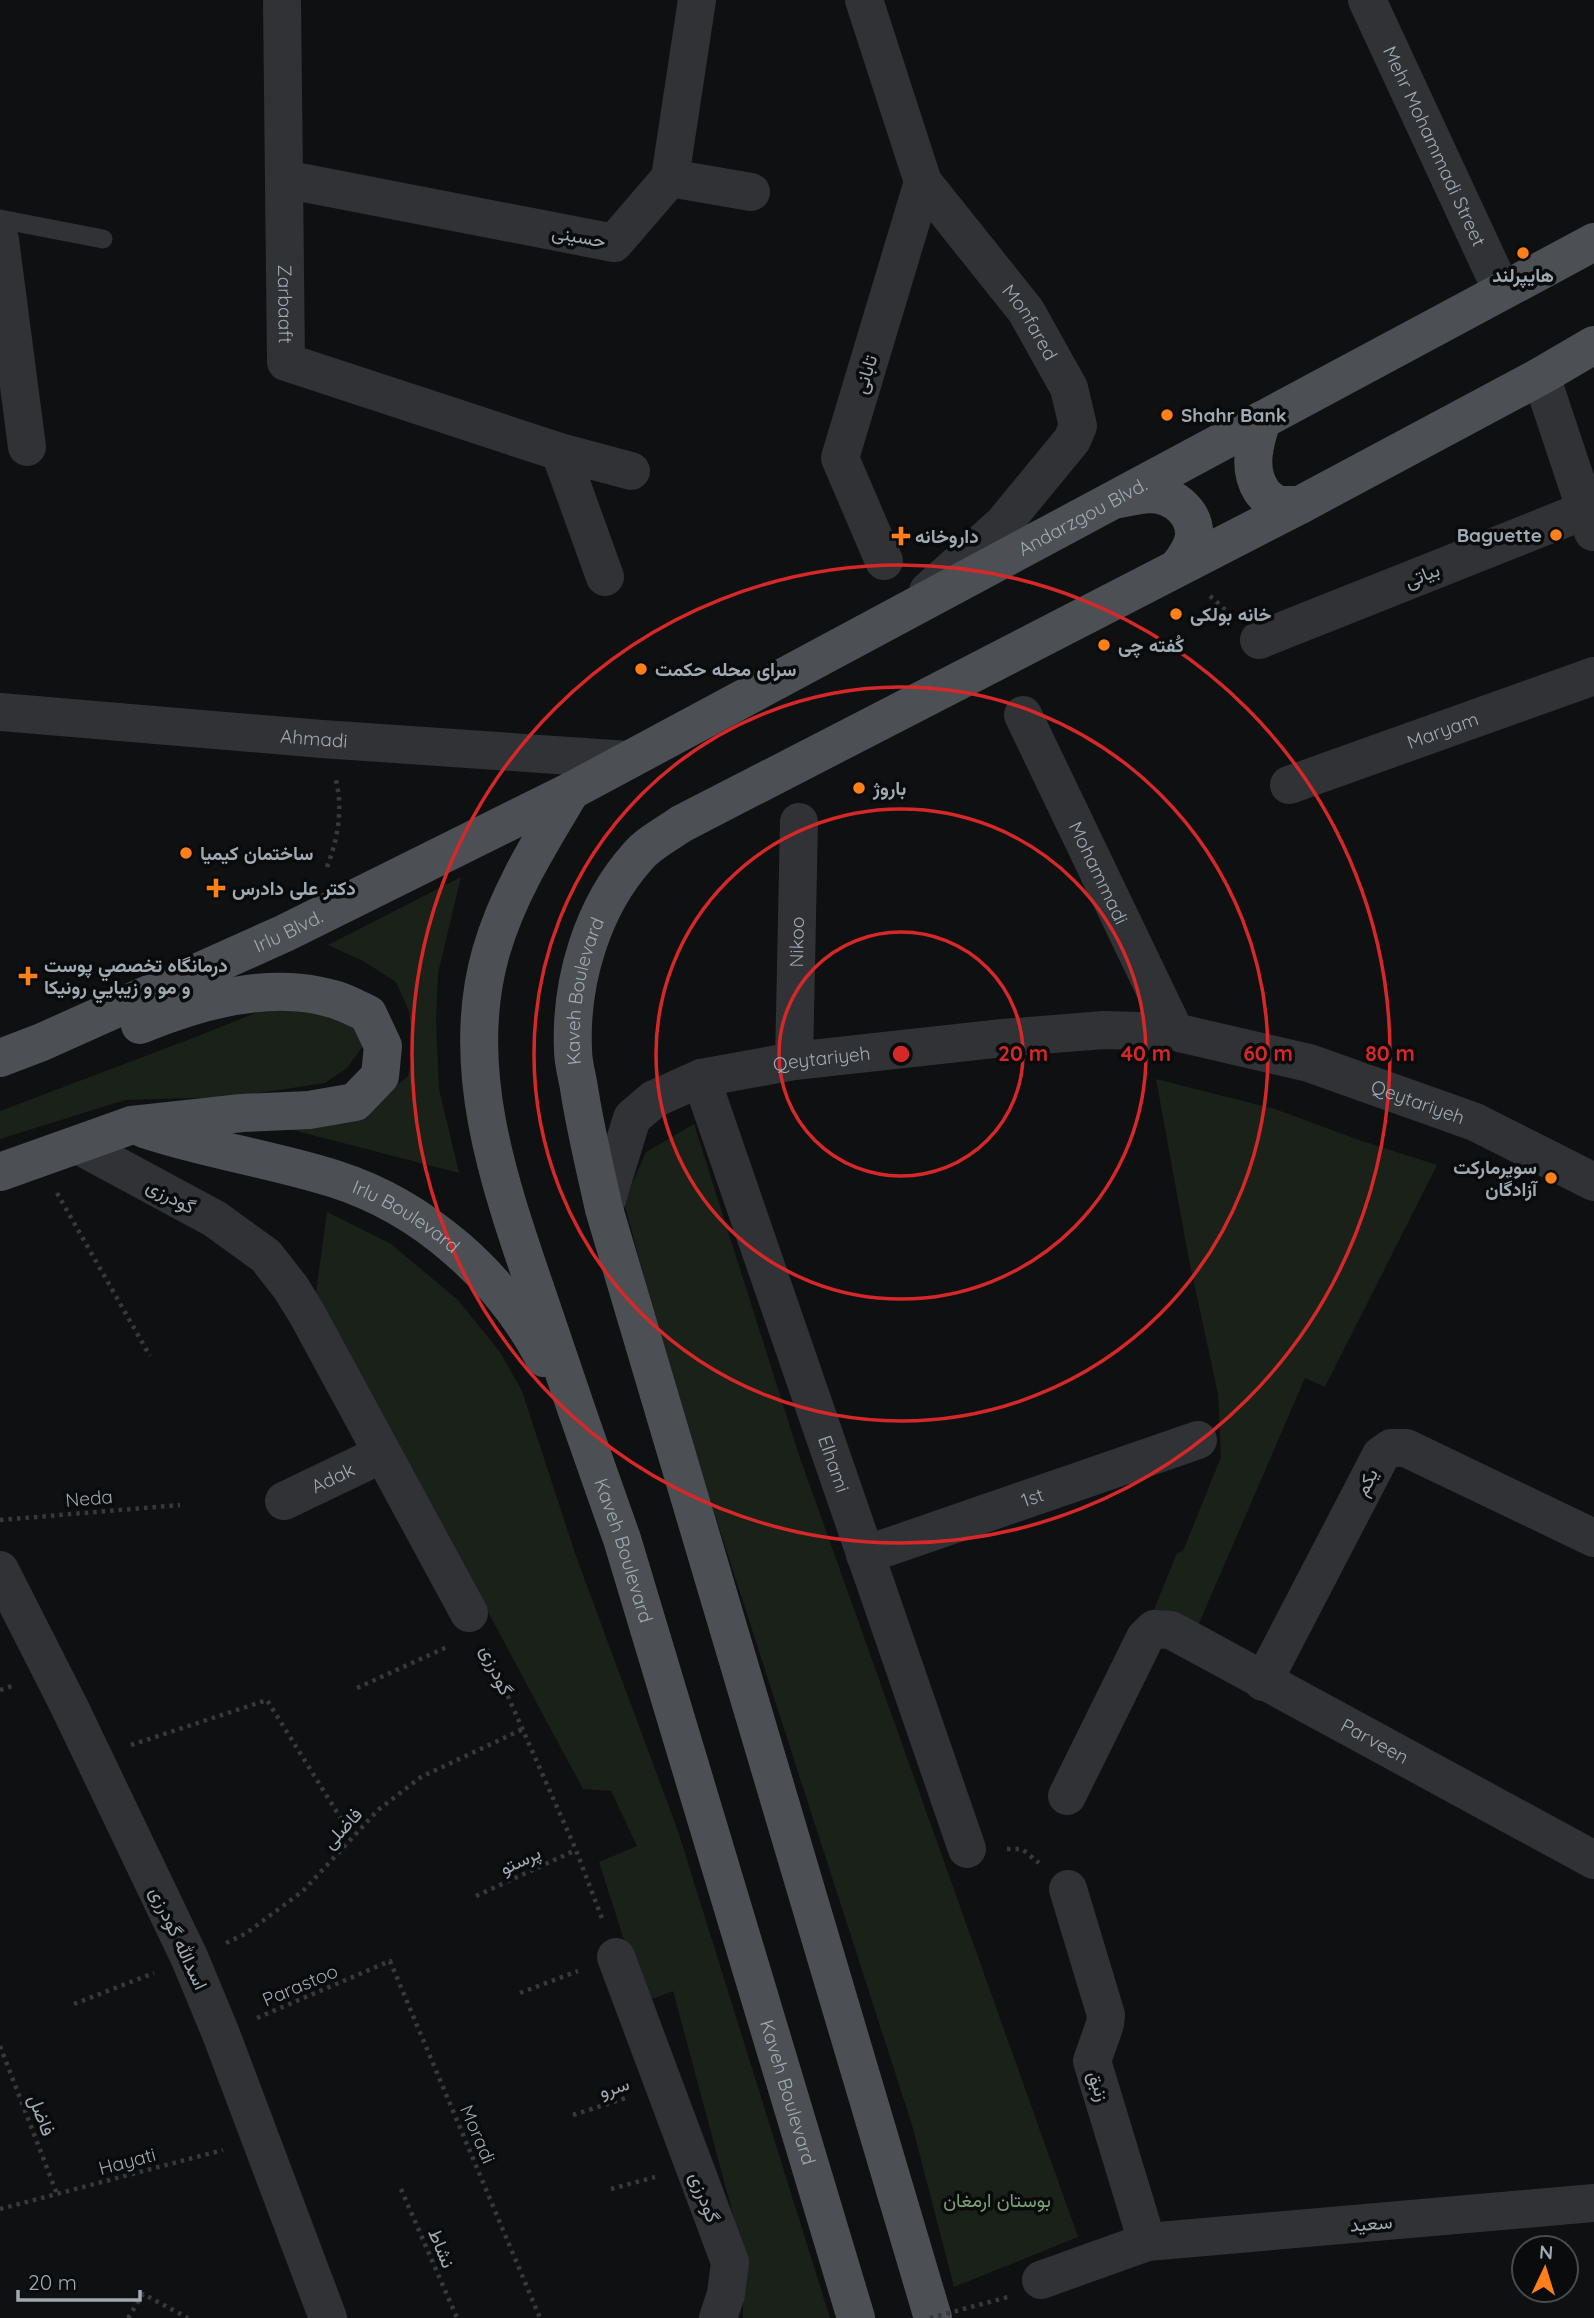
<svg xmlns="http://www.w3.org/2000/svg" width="1594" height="2318" font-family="Quicksand,Vazirmatn,sans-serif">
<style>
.green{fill:#1a2119}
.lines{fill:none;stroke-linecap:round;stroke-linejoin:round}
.path{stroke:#363a3d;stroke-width:4.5;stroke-dasharray:3.5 5;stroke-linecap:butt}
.lane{stroke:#303236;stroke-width:19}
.street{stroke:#303236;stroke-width:38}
.primary{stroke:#4c5055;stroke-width:38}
.path-bridge{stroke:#363a3d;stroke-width:4.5;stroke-dasharray:3.5 5;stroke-linecap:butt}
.ring{fill:none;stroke:#d62828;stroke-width:3.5}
.poi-dot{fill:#ff7f19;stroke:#0a0b0c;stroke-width:2.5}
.labels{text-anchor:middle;stroke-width:7;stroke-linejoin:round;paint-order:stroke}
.street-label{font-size:19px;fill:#9faab3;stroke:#0a0b0c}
.poi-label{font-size:19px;font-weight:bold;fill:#9faab3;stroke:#0a0b0c;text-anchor:start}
.park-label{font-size:19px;fill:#7ba174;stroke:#0a0b0c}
.centre{fill:#d62828;stroke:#0a0b0c;stroke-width:3.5}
.ring-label{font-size:21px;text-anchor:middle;font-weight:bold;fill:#d62828;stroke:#0a0b0c;stroke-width:7;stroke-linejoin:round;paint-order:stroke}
</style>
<rect width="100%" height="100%" fill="#0f1011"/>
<g class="green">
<path d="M461,877L438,973L436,1023L439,1089L459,1173L285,1128L366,1111L408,1076L413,1052L409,1011L396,982L363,961L328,945Z"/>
<path d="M278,1004L356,1025L363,1046L347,1068L325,1083L233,1097L125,1100L0,1139V1111L193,1038Z"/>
<path d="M1156,1079L1275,1109L1356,1139L1437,1165L1325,1387L1305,1378L1194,1635L1151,1617L1177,1553L1183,1551L1221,1457L1218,1394L1189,1260Z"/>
<path d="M694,1124L799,1455L1078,2237L954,2287L912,2125L674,1388L624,1202L646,1152Z"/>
<path d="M327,1212L391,1244L458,1300L500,1352L522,1391L577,1559L678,1831L830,2318H743L742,2248L673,1991L644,2002L599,1862L637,1846L611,1791L583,1789L316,1292Z"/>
</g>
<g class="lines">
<g class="path">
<path d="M1210,596L1230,614"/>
<path d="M327,867C338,838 343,810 336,780"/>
<path d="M57,1193L150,1356"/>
<path d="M0,1520L180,1505"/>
<path d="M487,1649L576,1850L603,1921"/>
<path d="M357,1688L447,1647"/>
<path d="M0,1690L15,1685"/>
<path d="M131,1745L267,1700L353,1838"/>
<path d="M1007,1849H1022L1039,1863"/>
<path d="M476,1896L576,1850"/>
<path d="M226,1943L245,1934L303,1891L378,1810L421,1777L523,1729"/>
<path d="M520,1993L578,1971"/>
<path d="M74,2004L154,1973"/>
<path d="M257,2018L390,1961L540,2318"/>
<path d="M0,2046L57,2194"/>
<path d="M573,2115L626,2098"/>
<path d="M401,2189L457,2318"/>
<path d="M611,2189L655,2177"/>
<path d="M0,2209L223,2150"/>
<path d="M128,2318L143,2294L188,2318"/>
</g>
<path class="lane" d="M0,219L103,239"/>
<g class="street">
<path id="s1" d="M282,0L286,362L560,452L631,471"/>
<path id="s2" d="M864,0L923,182L1026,311L1069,388L1078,426L1072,440L1003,524L928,591"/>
<path id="s3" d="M1367,0L1502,291"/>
<path d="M670,178L751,192"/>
<path d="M284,179L614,243L670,178L697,0"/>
<path d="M0,240L27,447"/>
<path d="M1541,376L1593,532"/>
<path d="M560,452L605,577"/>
<path d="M884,561L840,458L923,182"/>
<path d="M1259,640L1586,510"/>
<path id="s4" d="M0,712L322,739L628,760"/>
<path id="s5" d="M1023,715L1175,1032"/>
<path id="s6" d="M1289,785L1594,676"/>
<path id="s7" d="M794,1061L799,822"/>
<path id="s8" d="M701,1078L967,1849"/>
<path d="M78,1145L215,1219L266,1256L291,1288L307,1314L469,1613"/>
<path id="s9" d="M604,1209L632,1118L654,1099L701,1078L794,1061L1003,1038L1104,1030L1175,1032L1309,1063L1475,1122L1594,1182"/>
<path id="s10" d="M284,1501L382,1454"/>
<path id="s11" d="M865,1555L1198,1440"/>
<path d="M0,1570L69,1706L190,1959L221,2034L328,2318"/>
<path d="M1263,1682L1381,1455L1391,1448H1406L1594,1538"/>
<path id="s12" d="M1067,1796L1145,1638L1154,1629L1171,1630L1594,1860"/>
<path d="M1068,1889L1106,2015L1105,2024L1092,2061L1147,2242"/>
<path d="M616,1957L730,2262L726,2294L718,2318"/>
<path d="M1041,2280L1147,2242L1594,2203"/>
</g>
<g class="primary">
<path d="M1262,420C1255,442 1247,468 1261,490C1264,496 1272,501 1277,505H1300"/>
<path d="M1119,499C1130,497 1141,494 1152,494C1175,495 1196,514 1194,537C1192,549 1185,558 1178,567"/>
<path id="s13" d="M571,791C540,843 508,893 491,952C456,1074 505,1199 544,1314C569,1389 595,1464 622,1539L856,2318"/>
<path id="s14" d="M0,1058L42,1042L285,933L571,791L1594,242"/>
<path id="s15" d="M144,1129C207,1150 272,1159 335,1179C423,1207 501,1276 544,1358"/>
<path d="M0,1172L132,1125L242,1113L309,1110L355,1102L380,1076L383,1046L368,1014C357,1009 345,1002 333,999C270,980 198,1001 140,1025"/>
<path id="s16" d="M933,2318L604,1209C595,1168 585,1128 579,1088C577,1075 573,1063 573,1050C570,982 592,907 638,856C649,843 667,834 681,824L1300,505L1541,376L1594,345"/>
</g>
<path class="path-bridge" d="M930,2318L1008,2297"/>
</g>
<g class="ring">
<circle cx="901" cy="1054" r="122"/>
<circle cx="901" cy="1054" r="245"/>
<circle cx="901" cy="1054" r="367"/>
<circle cx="901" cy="1054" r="489"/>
</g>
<g class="poi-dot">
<circle cx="1523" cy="253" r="7"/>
<circle cx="1167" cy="415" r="7"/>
<circle cx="1556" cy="535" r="7"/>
<path d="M897.5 525.5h7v7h7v7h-7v7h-7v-7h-7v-7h7z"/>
<circle cx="1176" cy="614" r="7"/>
<circle cx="1104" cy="645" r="7"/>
<circle cx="641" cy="669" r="7"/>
<circle cx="859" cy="788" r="7"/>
<circle cx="186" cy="853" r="7"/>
<path d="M212.5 877.5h7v7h7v7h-7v7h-7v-7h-7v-7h7z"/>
<path d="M24.5 965.5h7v7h7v7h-7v7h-7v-7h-7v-7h7z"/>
<circle cx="1551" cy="1178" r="7"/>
</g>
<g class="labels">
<g class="street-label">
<text dy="7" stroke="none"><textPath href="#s3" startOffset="161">Mehr Mohammadi Street</textPath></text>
<text transform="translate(579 236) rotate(10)" y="7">حسینی</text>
<text dy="7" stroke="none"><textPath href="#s1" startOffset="304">Zarbaaft</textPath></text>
<text dy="7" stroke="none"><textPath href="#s2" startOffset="368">Monfared</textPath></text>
<text transform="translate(865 374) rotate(-73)" y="7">تابانی</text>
<text dy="7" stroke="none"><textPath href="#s14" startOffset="1211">Andarzgou Blvd.</textPath></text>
<text transform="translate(1422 575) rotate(-22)" y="7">بیاتی</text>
<text dy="7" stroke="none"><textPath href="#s6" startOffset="163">Maryam</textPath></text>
<text dy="7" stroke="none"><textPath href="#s4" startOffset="315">Ahmadi</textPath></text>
<text dy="7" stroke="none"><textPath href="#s5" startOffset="175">Mohammadi</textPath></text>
<text dy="7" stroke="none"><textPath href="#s14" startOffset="315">Irlu Blvd.</textPath></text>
<text dy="7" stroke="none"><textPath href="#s7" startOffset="119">Nikoo</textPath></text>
<text dy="7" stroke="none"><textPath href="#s16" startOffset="1379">Kaveh Boulevard</textPath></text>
<text dy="7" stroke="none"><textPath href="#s9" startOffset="298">Qeytariyeh</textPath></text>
<text dy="7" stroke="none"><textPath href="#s9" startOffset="906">Qeytariyeh</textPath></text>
<text transform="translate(171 1196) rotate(28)" y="7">گودرزی</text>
<text dy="7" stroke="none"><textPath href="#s15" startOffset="278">Irlu Boulevard</textPath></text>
<text dy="7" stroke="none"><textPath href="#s8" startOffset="408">Elhami</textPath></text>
<text dy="7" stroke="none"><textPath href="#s10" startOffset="54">Adak</textPath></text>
<text transform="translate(1366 1482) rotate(-63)" y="7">یکم</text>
<text dy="7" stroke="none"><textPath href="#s11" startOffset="177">1st</textPath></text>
<text transform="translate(89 1498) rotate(-5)" y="7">Neda</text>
<text dy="7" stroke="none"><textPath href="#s13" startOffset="802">Kaveh Boulevard</textPath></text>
<text transform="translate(497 1670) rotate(66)" y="7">گودرزی</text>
<text dy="7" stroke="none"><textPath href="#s12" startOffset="438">Parveen</textPath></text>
<text transform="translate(342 1828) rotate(-47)" y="7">فاضلی</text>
<text transform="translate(520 1860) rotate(-25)" y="7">پرستو</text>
<text transform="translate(179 1938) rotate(65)" y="7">اسدالله گودرزی</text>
<text transform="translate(300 1985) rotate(-23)" y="7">Parastoo</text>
<text transform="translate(1099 2086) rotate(73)" y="7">زنبق</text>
<text transform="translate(614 2087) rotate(-17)" y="7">سرو</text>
<text dy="7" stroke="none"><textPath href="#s13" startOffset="1368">Kaveh Boulevard</textPath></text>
<text transform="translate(42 2115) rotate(69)" y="7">فاضل</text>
<text transform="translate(478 2134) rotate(67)" y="7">Moradi</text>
<text transform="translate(127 2161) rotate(-15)" y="7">Hayati</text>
<text transform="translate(705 2197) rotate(69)" y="7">گودرزی</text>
<text transform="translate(1371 2223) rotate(-5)" y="7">سعید</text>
<text transform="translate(442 2248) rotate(67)" y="7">نشاط</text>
</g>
<g class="poi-label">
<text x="1523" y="282" text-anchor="middle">هایپرلند</text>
<text x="1181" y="422">Shahr Bank</text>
<text x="1542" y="542" text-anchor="end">Baguette</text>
<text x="915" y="543">داروخانه</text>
<text x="1190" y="621">خانه بولکی</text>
<text x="1118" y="652">کُفته چی</text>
<text x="655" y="676">سرای محله حکمت</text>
<text x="873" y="795">باروژ</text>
<text x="200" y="860">ساختمان کیمیا</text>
<text x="232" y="895">دکتر علی دادرس</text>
<text x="44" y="972">درمانگاه تخصصي پوست<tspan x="44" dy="22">و مو و زيبايي رونيكا</tspan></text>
<text x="1537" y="1174" text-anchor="end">سوپرمارکت<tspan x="1537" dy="22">آزادگان</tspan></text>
</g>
<g class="park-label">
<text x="997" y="2207">بوستان ارمغان</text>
</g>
</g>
<circle cx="901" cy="1054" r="10" class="centre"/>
<g class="ring-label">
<text x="1023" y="1061">20 m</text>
<text x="1146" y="1061">40 m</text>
<text x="1268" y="1061">60 m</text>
<text x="1390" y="1061">80 m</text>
</g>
<g transform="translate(1545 2269) rotate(4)"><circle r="33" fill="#0a0b0c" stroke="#464b4f" stroke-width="2"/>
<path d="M0-5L12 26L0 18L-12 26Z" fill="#ff7f19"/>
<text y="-10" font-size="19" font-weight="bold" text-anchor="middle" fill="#9faab3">N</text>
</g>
<path d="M18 2290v10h122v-10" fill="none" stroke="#9faab3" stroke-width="3.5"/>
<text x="28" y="2290" font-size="21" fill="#9faab3" stroke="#0a0b0c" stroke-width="5" paint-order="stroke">20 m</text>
</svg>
